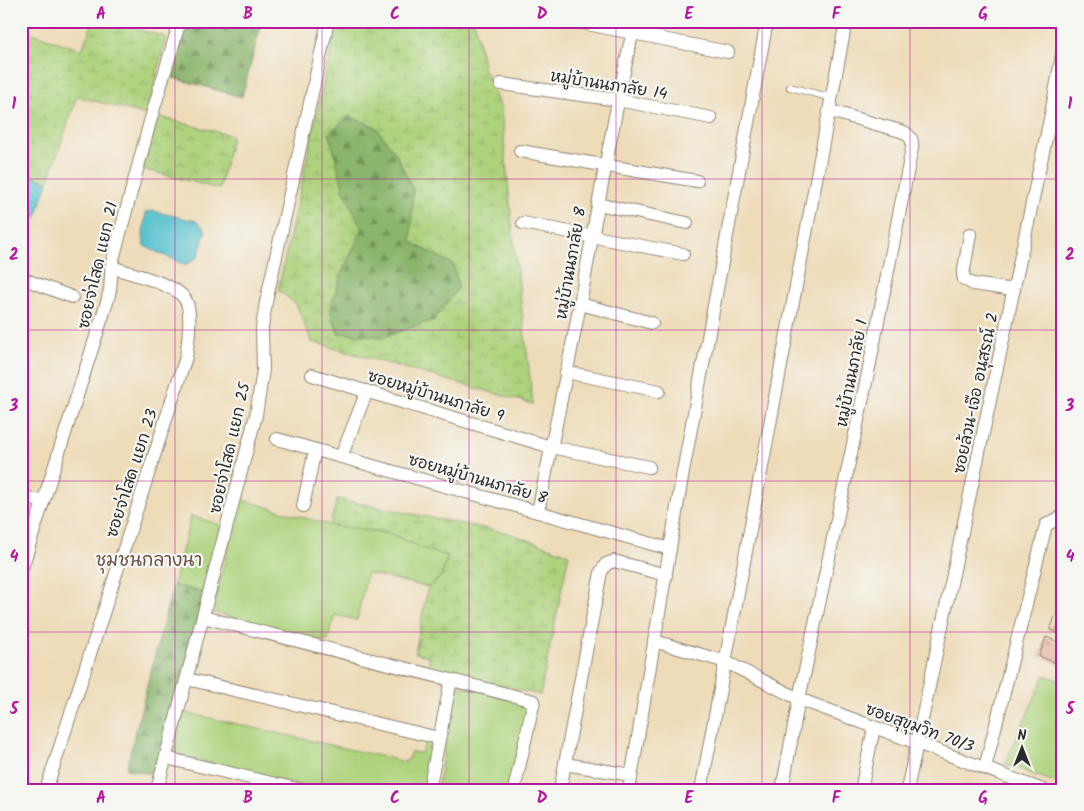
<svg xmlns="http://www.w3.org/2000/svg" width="1084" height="811" font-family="Kalam,'Playpen Sans Thai',sans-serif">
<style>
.grass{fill:#aed37d;stroke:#6c7f54}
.forest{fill:url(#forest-firs);stroke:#5a704c}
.wetland{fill:url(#wetland-marsh);stroke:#6c7f54;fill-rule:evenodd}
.water{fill:#55c1ce;stroke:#40767c}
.building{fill:#df9274}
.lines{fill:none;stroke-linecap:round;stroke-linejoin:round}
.lane-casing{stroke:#8c8472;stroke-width:8}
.street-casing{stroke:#8c8472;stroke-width:14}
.lane{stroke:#fff;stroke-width:6}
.street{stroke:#fff;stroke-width:12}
.grid{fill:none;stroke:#b5179e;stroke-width:1;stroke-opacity:0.55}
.labels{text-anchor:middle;stroke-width:4.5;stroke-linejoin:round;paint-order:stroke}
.street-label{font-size:16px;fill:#2b2b2b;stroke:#f6f6f2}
.neighbourhood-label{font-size:18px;fill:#6a4f45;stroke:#f6f6f2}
.neatline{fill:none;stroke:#b5179e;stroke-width:2}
.grid-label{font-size:16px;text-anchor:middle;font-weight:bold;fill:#b5179e}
</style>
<defs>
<pattern id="forest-firs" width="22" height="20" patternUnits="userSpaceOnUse" patternTransform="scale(1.25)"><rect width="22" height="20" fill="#8ab56c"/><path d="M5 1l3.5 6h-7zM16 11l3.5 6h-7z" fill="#719359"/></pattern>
<pattern id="wetland-marsh" width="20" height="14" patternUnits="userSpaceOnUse" patternTransform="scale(1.25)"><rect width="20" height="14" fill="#aed37d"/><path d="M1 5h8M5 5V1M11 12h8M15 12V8" fill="none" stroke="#96b56c"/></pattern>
</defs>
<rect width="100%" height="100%" fill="#f6f6f2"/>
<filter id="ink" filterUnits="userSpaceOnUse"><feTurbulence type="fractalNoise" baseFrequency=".02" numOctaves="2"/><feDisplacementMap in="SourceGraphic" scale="10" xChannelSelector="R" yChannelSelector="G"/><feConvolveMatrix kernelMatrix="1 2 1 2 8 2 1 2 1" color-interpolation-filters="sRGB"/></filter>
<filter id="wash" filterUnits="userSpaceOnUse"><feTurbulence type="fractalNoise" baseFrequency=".0096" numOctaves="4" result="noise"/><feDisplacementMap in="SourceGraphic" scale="20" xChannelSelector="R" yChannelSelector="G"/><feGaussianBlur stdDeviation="1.12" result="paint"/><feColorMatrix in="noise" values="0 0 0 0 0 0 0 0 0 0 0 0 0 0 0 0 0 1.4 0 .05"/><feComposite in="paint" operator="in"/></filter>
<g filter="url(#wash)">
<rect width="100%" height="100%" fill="#eedcb9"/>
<g class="grass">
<path d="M240,499L330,525L391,534L429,551L448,556L441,577L428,587L367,573L357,620L335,615L327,642L212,612Z"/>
<path d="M191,516L221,525L205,593L173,585Z"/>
<path d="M1045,675L1063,682V785L1005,764Z"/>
<path d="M456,685L530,703L509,790H437Z"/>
<path d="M183,712L406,762L411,752L422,753L426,741L435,742L425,790H319L173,754Z"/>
</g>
<g class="forest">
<path d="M184,21H262L242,97L170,77Z"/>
<path d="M349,116L376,127L396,154L413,189L411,242L453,264L459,287L434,320L384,337L338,333L330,310L342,272L362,230L344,191L329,133Z"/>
<path d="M173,585L205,593L156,775L126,769Z"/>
</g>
<g class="wetland">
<path d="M93,21H108L166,37L147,115L77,96L48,182L21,172V36L23,30L82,50Z"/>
<path d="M337,21H474L484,69L501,109L513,235L533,404L312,342L296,304L278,290ZM349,116L376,127L396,154L413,189L411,242L453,264L459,287L434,320L384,337L338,333L330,310L342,272L362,230L344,191L329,133Z"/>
<path d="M157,116L232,136L219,189L143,169Z"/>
<path d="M337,499L508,533L569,554L540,695L429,668V656L415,653L428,587L441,577L448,556L429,551L391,534L330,525Z"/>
</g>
<g class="water">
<path d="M21,172L48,182L36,218L21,212Z"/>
<path d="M153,211L196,221L206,230L198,257L185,265L144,246L143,234L146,212Z"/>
</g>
<g id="blocks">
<g class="building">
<path d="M1057,611L1063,614V635L1050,630Z"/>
<path d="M1046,637L1063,644V666L1039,656Z"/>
</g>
</g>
</g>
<g filter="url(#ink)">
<use href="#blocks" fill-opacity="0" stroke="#8c8472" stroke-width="1"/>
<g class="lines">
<g class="lane-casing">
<path id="lane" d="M790,87L832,98"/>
</g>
<g class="street-casing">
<g id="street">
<path d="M572,21L728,52"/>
<path d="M501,84L618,100L711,118"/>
<path d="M520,151L697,181"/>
<path d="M598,204L687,223"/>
<path d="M523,223L683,254"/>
<path d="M970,234L963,275L964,279L973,284L1014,290"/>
<path d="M21,278L72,297"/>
<path d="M580,304L652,323"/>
<path d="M566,372L659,391"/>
<path d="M312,375L551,447L649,467"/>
<path d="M277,439L670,549"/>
<path d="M341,457L367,391"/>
<path d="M21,496L43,502"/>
<path d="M303,506L315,450"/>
<path d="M538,512C552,442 567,373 580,304C597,209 614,115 635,21"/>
<path d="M21,571L107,302L110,290L112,263L151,118L180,21"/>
<path d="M203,617L534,701L514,790"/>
<path d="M654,641L726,662L799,699L1043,790"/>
<path d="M187,679L439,738"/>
<path d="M166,758L301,790"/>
<path d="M565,764L631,775"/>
<path d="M985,768L1046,525L1063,516"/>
<path d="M46,790L186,357C188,342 193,311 185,299C176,284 129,273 111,267"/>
<path d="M157,790L256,415L263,370L262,328L266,302L328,21"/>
<path d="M429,790L451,680"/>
<path d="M560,790L601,572L606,564L614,561L666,575"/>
<path d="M629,790L683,472L767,21"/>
<path d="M701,790L846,21"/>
<path d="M782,790L799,699L868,373L912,148C913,140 911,137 904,132L830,111"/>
<path d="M861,790L874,728"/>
<path d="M907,790L1050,119L1063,50"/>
</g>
</g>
<use href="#lane" class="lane"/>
<use href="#street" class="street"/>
</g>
</g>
<path class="grid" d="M175,21V790M322,21V790M469,21V790M616,21V790M762,21V790M910,21V790M21,179H1063M21,330H1063M21,481H1063M21,632H1063"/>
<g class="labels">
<g class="street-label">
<text transform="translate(609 84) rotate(9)" y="6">หมู่บ้านนภาลัย 14</text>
<text transform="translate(570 263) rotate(-80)" y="6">หมู่บ้านนภาลัย 8</text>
<text transform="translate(97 265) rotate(-77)" y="6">ซอยจ่าโสด แยก 21</text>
<text transform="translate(851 373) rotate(-79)" y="6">หมู่บ้านนภาลัย 1</text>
<text transform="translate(975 393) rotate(-78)" y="6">ซอยล้วน-เจือ อนุสรณ์ 2</text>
<text transform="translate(436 395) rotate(17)" y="6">ซอยหมู่บ้านนภาลัย 9</text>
<text transform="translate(229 448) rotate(-77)" y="6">ซอยจ่าโสด แยก 25</text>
<text transform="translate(131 473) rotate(-72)" y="6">ซอยจ่าโสด แยก 23</text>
<text transform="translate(478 478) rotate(16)" y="6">ซอยหมู่บ้านนภาลัย 8</text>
<text transform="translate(920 727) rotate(20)" y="6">ซอยสุขุมวิท 70/3</text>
</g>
<g class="neighbourhood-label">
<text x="149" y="566">ชุมชนกลางนา</text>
</g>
</g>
<rect width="1084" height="811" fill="none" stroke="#f6f6f2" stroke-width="55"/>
<g transform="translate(1022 748)" stroke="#f6f6f2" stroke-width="4" paint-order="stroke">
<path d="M0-4L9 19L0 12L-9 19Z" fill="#2b2b2b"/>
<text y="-8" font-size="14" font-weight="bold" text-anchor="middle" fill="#2b2b2b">N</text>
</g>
<rect x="28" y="28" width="1028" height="756" class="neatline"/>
<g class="grid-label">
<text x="101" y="19">A</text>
<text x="248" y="19">B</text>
<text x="395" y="19">C</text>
<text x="542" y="19">D</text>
<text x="689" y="19">E</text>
<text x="836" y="19">F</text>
<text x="983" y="19">G</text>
<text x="14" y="109">1</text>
<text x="1070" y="109">1</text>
<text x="14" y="260">2</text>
<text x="1070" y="260">2</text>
<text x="14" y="411">3</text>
<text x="1070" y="411">3</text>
<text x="14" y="562">4</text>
<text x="1070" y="562">4</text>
<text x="14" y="714">5</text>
<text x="1070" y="714">5</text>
<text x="101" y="803">A</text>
<text x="248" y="803">B</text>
<text x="395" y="803">C</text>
<text x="542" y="803">D</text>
<text x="689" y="803">E</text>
<text x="836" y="803">F</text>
<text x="983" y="803">G</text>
</g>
</svg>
